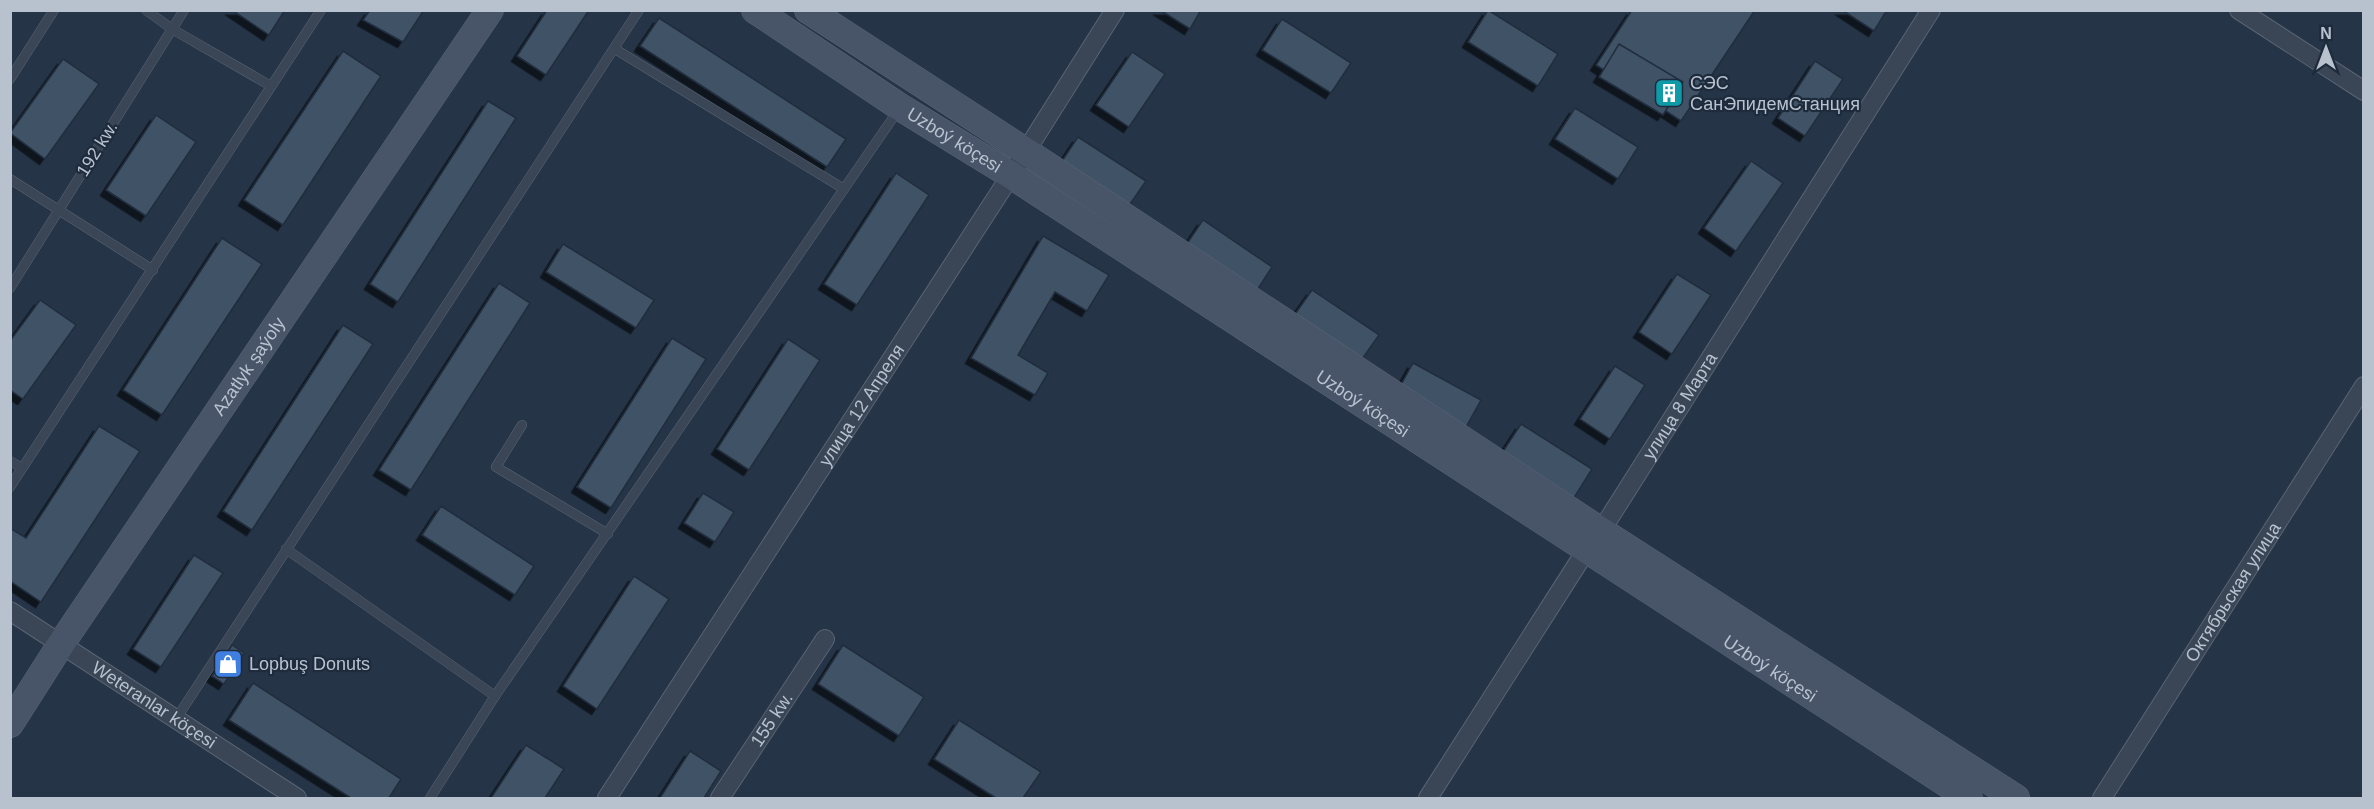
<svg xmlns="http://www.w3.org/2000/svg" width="2374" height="809" font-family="Arial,sans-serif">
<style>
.building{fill:#415366;stroke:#202d3e;stroke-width:1.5;filter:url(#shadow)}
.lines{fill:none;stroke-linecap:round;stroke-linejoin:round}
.lane-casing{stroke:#596473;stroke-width:10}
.street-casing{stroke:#596473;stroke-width:20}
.secondary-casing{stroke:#596473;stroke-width:28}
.lane{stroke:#3a4656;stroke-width:9}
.street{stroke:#3a4656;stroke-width:18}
.secondary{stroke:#485569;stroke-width:27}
.labels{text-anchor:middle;stroke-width:4.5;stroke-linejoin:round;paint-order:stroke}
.poi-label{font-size:18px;fill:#b8c2cf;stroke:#1e2b3c;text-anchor:start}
.street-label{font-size:18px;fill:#b8c2cf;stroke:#1e2b3c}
</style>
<defs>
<filter id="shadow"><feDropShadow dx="-5.5" dy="5.5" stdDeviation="0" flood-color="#0009"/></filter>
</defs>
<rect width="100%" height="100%" fill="#253447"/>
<g class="building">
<path d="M232,10H285L269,35Z"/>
<path d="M370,10H424L403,42L363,20Z"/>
<path d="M547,10H589L546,75L517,56Z"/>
<path d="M1160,10H1201L1190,29Z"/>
<path d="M1488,10L1558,54L1538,86L1468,42Z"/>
<path d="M1632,10H1755L1681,121L1596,65Z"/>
<path d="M1842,10H1887L1874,31Z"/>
<path d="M659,18L846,139L827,167L640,46Z"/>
<path d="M1282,19L1351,63L1331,93L1262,50Z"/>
<path d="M1619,44L1683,82L1663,115L1599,77Z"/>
<path d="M343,51L381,76L283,225L244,200Z"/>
<path d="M1132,52L1165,74L1129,127L1096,105Z"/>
<path d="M63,59L99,84L45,159L10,133Z"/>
<path d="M1815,61L1843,79L1805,136L1778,118Z"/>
<path d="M488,101L516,118L398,302L370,284Z"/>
<path d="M1575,108L1638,147L1618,179L1555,139Z"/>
<path d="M156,115L196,142L146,216L106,190Z"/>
<path d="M1078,137L1146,181L1128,207L1060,164Z"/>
<path d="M1751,161L1783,183L1736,251L1704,228Z"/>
<path d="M896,173L929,195L857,305L824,284Z"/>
<path d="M1203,220L1272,267L1254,295L1184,248Z"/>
<path d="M1043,236L1109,275L1087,311L1055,292L1018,355L1048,373L1035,395L971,358Z"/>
<path d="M222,238L262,264L162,415L123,390Z"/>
<path d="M563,244L654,300L636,328L546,272Z"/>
<path d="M1677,274L1711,295L1672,354L1639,332Z"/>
<path d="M499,283L530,303L411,490L379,470Z"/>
<path d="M1312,290L1379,335L1360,362L1293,317Z"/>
<path d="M40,300L76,325L23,399L10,390V341Z"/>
<path d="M343,325L373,344L252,530L223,511Z"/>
<path d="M672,338L706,359L611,508L577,487Z"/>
<path d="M788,339L820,360L749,470L717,449Z"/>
<path d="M1413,363L1481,400L1466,427L1398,390Z"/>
<path d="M1615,366L1645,385L1610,439L1580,419Z"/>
<path d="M1521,424L1592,469L1572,501L1500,456Z"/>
<path d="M99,426L140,451L41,602L10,581V528L26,538Z"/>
<path d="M703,493L734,512L715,542L684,523Z"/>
<path d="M441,506L534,566L515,595L422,535Z"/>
<path d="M194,555L223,573L161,667L133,649Z"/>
<path d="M634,576L669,599L597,709L563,686Z"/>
<path d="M232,645L244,653L224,684L212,676Z"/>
<path d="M843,645L924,697L899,736L818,684Z"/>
<path d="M253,683L401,779L389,798H351L229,720Z"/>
<path d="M959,720L1041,772L1023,798H996L934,759Z"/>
<path d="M526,745L564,769L545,798H491Z"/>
<path d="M690,751L721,771L704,798H660Z"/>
</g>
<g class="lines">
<g class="lane-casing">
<g id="lane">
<path d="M146,10L172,29L271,86"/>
<path d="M615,49L844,189"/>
<path d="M10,79L54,10"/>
<path d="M10,179L153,270"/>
<path d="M10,288L184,10"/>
<path d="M522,425L496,467L608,534"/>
<path d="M10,461L22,468"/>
<path d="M10,487L321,10"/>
<path d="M286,549L495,696"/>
<path d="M176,719L639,10"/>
<path d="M430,798L495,696L899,109"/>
</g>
</g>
<g class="street-casing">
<g id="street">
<path d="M2239,10L2364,91"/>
<path id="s1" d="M10,611L297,798"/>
<path id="s2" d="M607,798L1011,175L1115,10"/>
<path id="s3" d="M720,798L825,639"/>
<path id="s4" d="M1428,798L1587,549L1601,531L1931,10"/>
<path id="s5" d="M2102,798L2364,386"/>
</g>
</g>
<g class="secondary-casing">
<g id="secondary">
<path id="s6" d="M755,10L900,107L1011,175L1969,798"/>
<path d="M808,10L1025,151L1601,531L2016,798"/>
<path id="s7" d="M10,724L61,644L490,10"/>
</g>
</g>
<use href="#lane" class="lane"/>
<use href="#street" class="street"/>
<use href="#secondary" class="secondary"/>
</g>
<defs>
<g id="building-square" transform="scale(1.5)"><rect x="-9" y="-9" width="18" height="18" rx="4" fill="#0f9aa8" stroke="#1e2b3c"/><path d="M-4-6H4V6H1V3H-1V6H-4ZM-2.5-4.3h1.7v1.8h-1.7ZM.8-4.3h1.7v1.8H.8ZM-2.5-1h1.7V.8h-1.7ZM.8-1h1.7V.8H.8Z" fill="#fff"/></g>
<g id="shop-square" transform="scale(1.5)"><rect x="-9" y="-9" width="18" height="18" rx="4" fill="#3f7fe0" stroke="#1e2b3c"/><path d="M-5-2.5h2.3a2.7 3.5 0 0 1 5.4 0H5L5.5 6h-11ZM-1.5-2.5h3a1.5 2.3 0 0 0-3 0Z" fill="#fff"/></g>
</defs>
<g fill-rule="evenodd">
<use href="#building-square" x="1669" y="93"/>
<use href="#shop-square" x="228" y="664"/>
</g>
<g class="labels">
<g class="poi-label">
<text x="1690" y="89">СЭС<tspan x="1690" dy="21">СанЭпидемСтанция</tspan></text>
<text x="249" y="670">Lopbuş Donuts</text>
</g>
<g class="street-label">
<text dy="6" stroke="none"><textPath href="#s6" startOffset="238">Uzboý köçesi</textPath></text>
<text transform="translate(97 149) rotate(-58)" y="6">192 kw.</text>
<text dy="6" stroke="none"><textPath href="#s7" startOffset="430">Azatlyk şaýoly</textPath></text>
<text dy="6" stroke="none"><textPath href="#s6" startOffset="724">Uzboý köçesi</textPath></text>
<text dy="6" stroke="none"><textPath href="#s2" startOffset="468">улица 12 Апреля</textPath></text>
<text dy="6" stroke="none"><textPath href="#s4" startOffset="466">улица 8 Марта</textPath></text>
<text dy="6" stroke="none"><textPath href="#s5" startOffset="244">Октябрьская улица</textPath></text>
<text dy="6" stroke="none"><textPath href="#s6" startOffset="1210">Uzboý köçesi</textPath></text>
<text dy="6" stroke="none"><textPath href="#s1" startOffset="172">Weteranlar köçesi</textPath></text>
<text dy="6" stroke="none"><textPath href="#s3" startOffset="94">155 kw.</textPath></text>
</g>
</g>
<rect width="2374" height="809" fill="none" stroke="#b8c2cf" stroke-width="24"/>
<g transform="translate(2326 48)" stroke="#1e2b3c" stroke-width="4.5" paint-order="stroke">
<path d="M0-4.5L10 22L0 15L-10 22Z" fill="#b8c2cf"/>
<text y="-9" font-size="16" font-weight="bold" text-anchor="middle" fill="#b8c2cf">N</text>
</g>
</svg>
